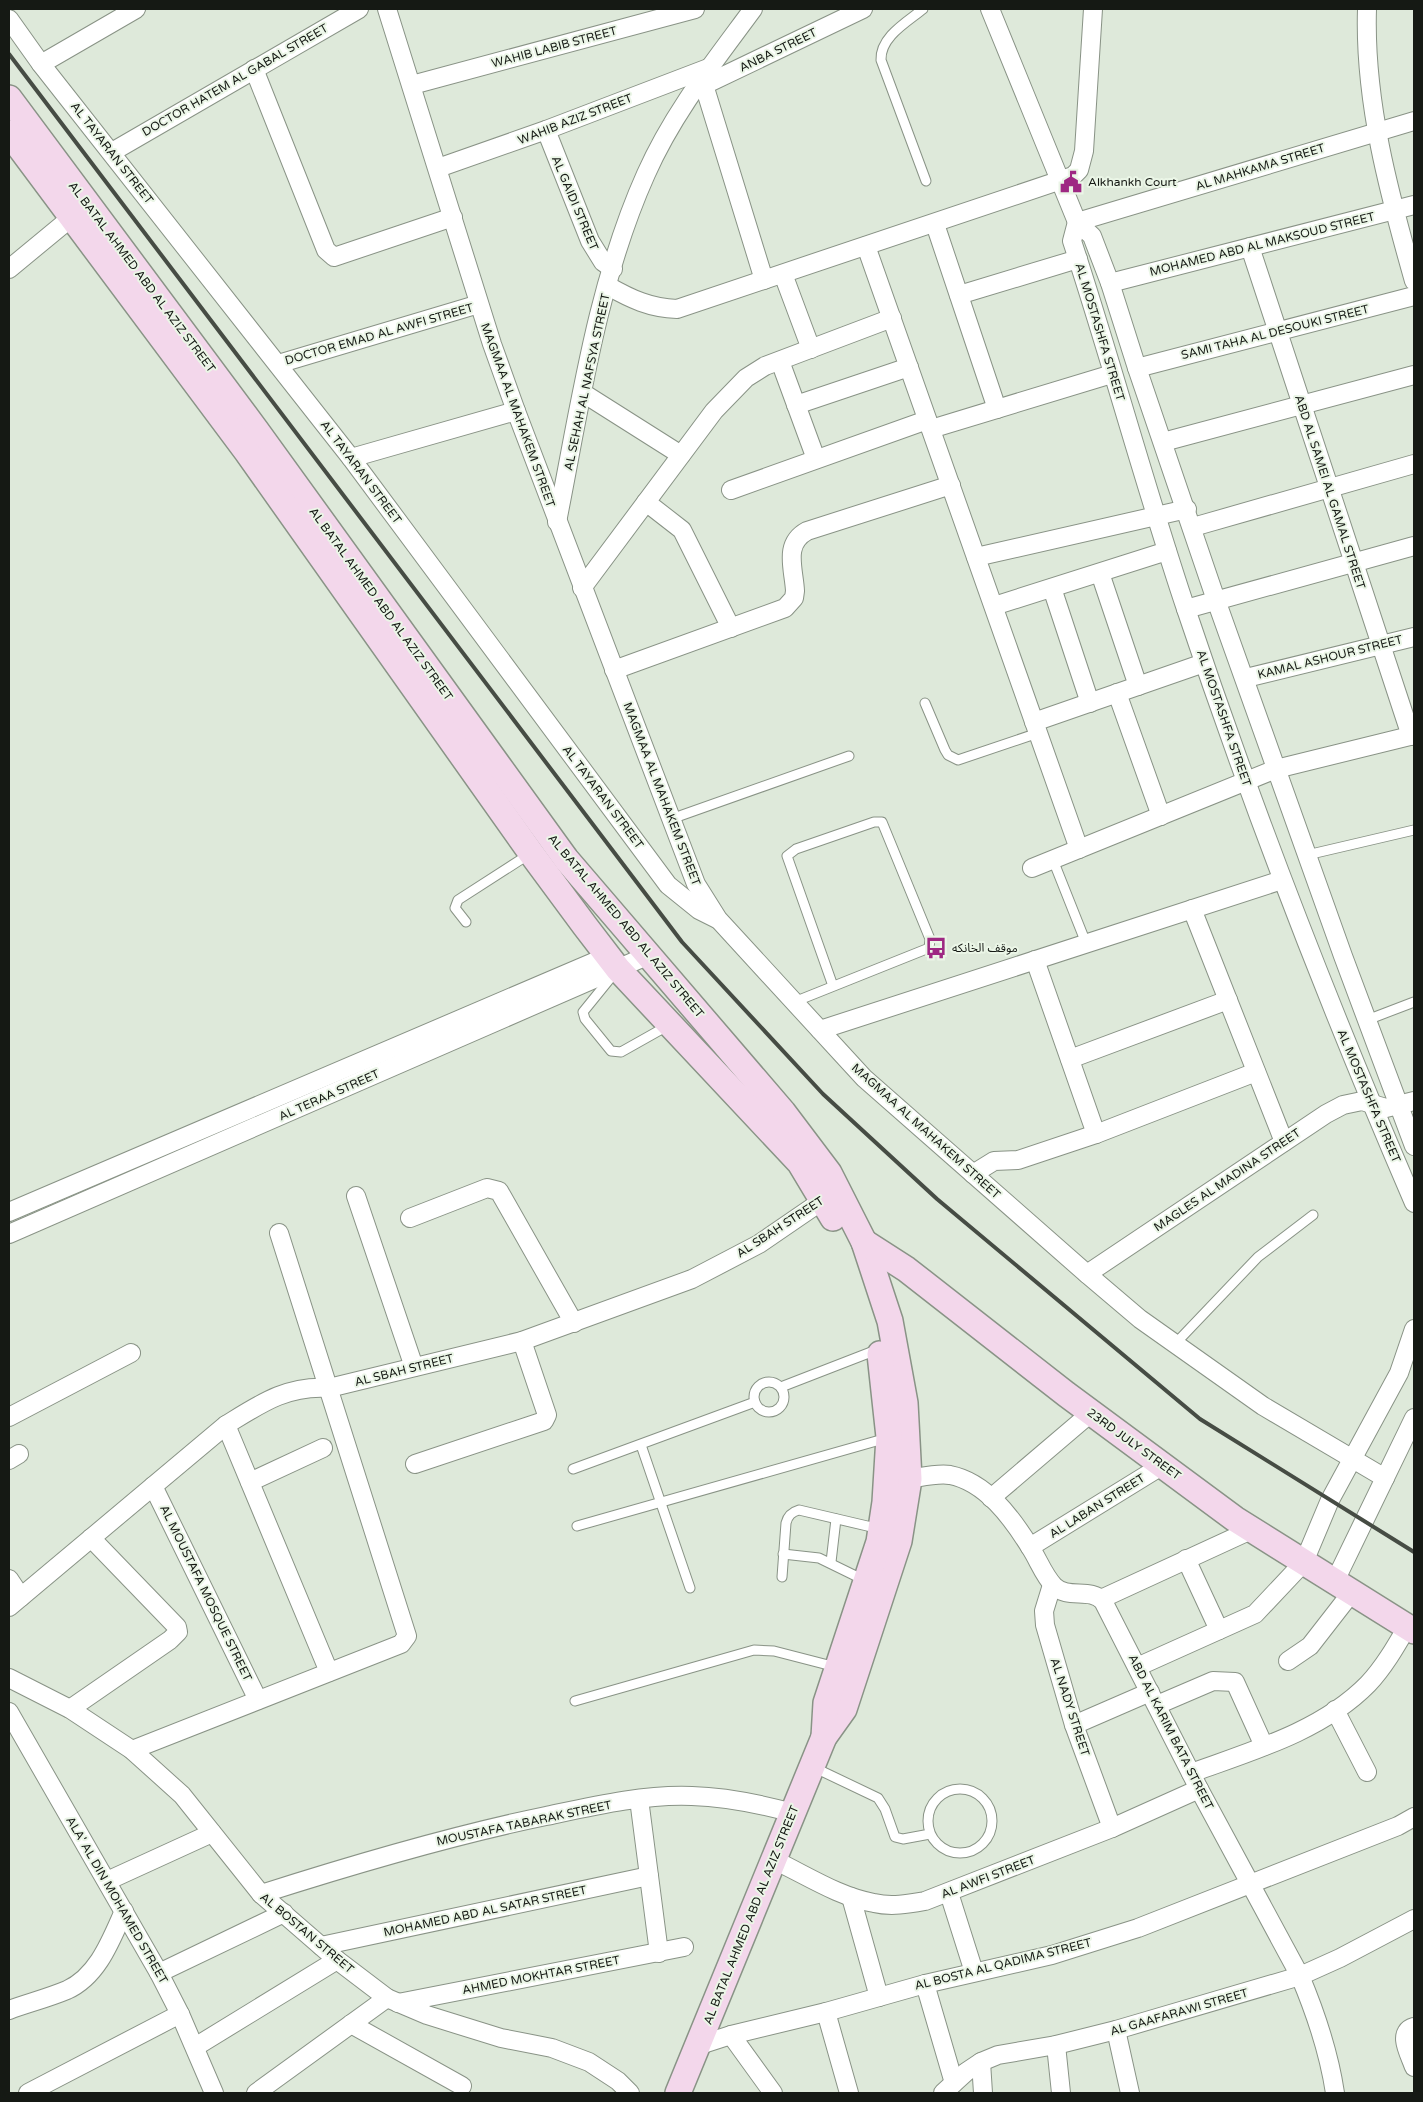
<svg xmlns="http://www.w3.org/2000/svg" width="1423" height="2102" font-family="'Varela Round','Noto Sans Arabic',sans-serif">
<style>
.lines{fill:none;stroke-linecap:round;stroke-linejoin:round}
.lane-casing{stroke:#899386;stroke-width:11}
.street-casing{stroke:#899386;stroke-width:20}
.secondary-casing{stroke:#899386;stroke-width:28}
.lane{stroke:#fff;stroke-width:9}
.street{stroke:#fff;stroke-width:18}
.secondary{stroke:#f3d7eb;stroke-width:25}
.rail{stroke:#464c44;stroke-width:4}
.labels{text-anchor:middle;stroke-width:4;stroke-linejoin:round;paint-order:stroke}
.street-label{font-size:12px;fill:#151914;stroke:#ebf6e7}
.poi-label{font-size:12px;fill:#151914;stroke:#ebf6e7;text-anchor:start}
</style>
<rect width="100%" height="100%" fill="#dee9da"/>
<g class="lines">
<g class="lane-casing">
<g id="lane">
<path d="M923,9C907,22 880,37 881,60L926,181"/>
<path d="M925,703L945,750L948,755L958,760L1038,733"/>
<path d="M671,819L849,756"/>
<path d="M1307,855L1414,830"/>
<path d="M1053,860L1086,943"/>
<path d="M466,922L455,908L458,900L531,853"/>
<path d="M613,975L583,1012L585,1019L611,1051L621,1052L669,1025"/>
<path d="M794,1002L929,948L930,939L882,822H874L796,849L787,856L833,986"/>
<path d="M1367,1020L1414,1002"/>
<path d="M1175,1344L1258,1257L1313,1215"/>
<circle cx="769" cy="1397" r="15"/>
<path d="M781,1387L879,1349"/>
<path d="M641,1445L690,1588"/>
<path d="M573,1469L755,1402"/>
<path d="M577,1526L887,1438"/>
<path d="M783,1554L819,1558L864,1580"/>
<path d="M831,1562L836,1519"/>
<path d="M782,1577L786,1523C788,1515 792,1512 799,1510L880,1529"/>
<path d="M575,1701L754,1650L774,1651L836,1667"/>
<path d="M813,1767L878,1798L885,1809L895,1837L903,1839L930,1834"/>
<circle cx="960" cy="1821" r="32"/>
</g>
</g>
<g class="street-casing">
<g id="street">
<path d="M387,9L492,344L516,411L696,884L718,919L864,1078L1087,1274L1140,1319L1263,1406L1385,1478"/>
<path d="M990,9L1077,222L1092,236L1110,283L1137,368L1216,600L1343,956L1414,1146"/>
<path d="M1367,9C1364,101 1389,193 1414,281"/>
<path d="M9,19L41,64L351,458L668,885L699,910L717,919"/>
<path d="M41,64L136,9"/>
<path d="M254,69L326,250L334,257L453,217"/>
<path d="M412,85L695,9"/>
<path d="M704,85L764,280"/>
<path d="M696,89L863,9"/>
<path d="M546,130L590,241L603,262L613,269"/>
<path d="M112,152L359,9"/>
<path d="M438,168L546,130L711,67"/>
<path d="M1077,222L1072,241C1112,363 1145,487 1186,609C1253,810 1330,1008 1414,1203"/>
<path d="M1077,222L1414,121"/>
<path d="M935,224L997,409"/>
<path d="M866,246L1079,849"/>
<path d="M1250,247L1411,736"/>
<path d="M9,269L72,217"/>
<path d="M783,274L811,349"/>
<path d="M1110,283L1414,205"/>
<path d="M608,286C631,299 650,308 677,309L1073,176L1079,170L1084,151L1093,9"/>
<path d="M959,295L1078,259"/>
<path d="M780,361L816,459"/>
<path d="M278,364L479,304"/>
<path d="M1137,368L1414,296"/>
<path d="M583,393L681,455"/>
<path d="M796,405L909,367"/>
<path d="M931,429L1112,374"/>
<path d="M1163,442L1414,375"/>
<path d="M351,458L516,411"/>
<path d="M731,490L927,420"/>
<path d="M646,502L682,530L731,628"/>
<path d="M557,522C580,406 597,283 646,174C673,113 714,62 753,9"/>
<path d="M1193,527L1414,464"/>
<path d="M976,557L1187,509"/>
<path d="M1100,573L1138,686"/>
<path d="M582,588L714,411L746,378L765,366L892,318"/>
<path d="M1052,588L1090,703"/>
<path d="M994,606L1167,551"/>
<path d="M1186,609L1414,546"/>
<path d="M614,670L785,608L794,598L795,591C794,569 783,544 807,531L951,485"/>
<path d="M1246,678L1414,637"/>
<path d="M1117,693L1161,816"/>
<path d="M1034,722L1204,663"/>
<path d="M1032,868L1276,769L1414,735"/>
<path d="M1192,909L1284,1142"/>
<path d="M1035,960L1096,1134"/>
<path d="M820,1030L1282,880"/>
<path d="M1070,1059L1228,1000"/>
<path d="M973,1174L994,1161L1018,1160L1096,1134L1256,1072"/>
<path d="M356,1196L414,1367"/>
<path d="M9,1212L608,956"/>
<path d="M410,1218L487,1188L499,1191L574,1323"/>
<path d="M9,1234L649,955"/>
<path d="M1087,1274L1326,1114L1343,1105L1362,1101L1386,1108L1414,1101"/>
<path d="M9,1417L131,1353"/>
<path d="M226,1425L329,1672"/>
<path d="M9,1460L19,1454"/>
<path d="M415,1464L544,1421L547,1415L522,1341"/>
<path d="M909,1479C922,1477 937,1473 950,1475C986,1482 1012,1518 1030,1547C1038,1559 1044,1576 1054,1586C1068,1600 1090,1587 1103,1601L1199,1789L1300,1976C1316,2014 1329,2053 1335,2093"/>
<path d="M250,1482L323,1448"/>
<path d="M153,1486L258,1700"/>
<path d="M991,1498L1092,1412"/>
<path d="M1030,1547L1163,1465"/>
<path d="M1186,1559L1219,1630"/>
<path d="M9,1579L21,1597"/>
<path d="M1335,1581L1414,1418"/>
<path d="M1052,1585L1044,1611L1045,1625L1074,1725L1112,1828"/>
<path d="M1101,1599L1251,1530"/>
<path d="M9,1607L226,1425C260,1404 287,1385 329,1388L522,1341L692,1279L759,1244L832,1194"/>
<path d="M1288,1661L1310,1646L1352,1592"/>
<path d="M1137,1667L1255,1614L1304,1562L1330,1500L1399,1373L1414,1329"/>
<path d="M9,1678L70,1709L132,1750L182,1795L261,1894L337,1960L387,1998L427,2015L501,2038L552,2048L589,2062L618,2081L630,2093"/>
<path d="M1157,1705L1213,1681L1235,1682L1264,1746"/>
<path d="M70,1709L170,1640L178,1632L177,1627L91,1538"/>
<path d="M1335,1710L1367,1772"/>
<path d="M9,1712L159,1973L180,2014L214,2093"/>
<path d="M1074,1725L1150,1692"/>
<path d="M132,1750L401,1644L407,1636L279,1233"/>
<path d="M1191,1773C1252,1751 1322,1731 1368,1684C1384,1667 1396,1646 1407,1627"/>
<path d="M639,1799L659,1953"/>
<path d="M774,1860C806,1875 839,1897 874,1903C891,1907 908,1904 925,1901L1112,1828L1199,1789"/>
<path d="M107,1881L212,1833"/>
<path d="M949,1893L974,1972"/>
<path d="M261,1894C355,1864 449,1836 546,1816C593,1806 644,1794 692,1796C727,1797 760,1804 793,1813"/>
<path d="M851,1897L879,1997"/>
<path d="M321,1946L649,1876"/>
<path d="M159,1973L284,1913"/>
<path d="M925,1984L954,2083"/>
<path d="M398,2003L684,1947"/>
<path d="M9,2010C28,2003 48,1998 67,1990C98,1976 111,1940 124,1911"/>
<path d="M826,2012L849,2093"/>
<path d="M351,2024L462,2086"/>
<path d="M1414,2027C1396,2032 1410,2055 1414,2067"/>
<path d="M1116,2030L1130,2093"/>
<path d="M731,2035L773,2093"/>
<path d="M1056,2045L1061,2093"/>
<path d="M697,2046L731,2035L826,2012L925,1984L1052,1955L1138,1928L1398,1826L1414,1817"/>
<path d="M195,2047L337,1960"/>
<path d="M981,2062L983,2093"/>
<path d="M28,2093L180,2014"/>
<path d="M256,2093L387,1998"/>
<path d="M943,2093L966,2072L981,2062L998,2055L1056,2045L1116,2030L1300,1976L1340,1958L1414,1919"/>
</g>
</g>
<g class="secondary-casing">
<g id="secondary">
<path d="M9,98L256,430L566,859L783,1112L829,1173L864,1242L890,1321L905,1403L909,1479L899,1541L844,1709L824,1737L678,2093"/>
<path d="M9,133L247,452L531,853L585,926L618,969L800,1163L833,1218"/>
<path d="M864,1242L906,1269L1066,1394L1235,1519L1414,1631"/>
<path d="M824,1737L826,1703L879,1542L885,1502L889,1437L880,1354"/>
</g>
</g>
<use href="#lane" class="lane"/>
<use href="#street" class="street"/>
<use href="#secondary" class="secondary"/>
<path class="rail" d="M9,54L682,942L823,1094L937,1199L1200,1419L1414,1552"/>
</g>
<defs>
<g id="civic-bare" transform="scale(1.725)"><path d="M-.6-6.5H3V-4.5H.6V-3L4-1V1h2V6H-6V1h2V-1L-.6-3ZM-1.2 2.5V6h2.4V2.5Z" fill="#9e2883" stroke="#ebf6e7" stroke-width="2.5" paint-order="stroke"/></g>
<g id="bus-bare" transform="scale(1.725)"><path d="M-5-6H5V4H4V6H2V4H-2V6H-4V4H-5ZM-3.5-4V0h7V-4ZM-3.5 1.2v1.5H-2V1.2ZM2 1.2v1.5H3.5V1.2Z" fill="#9e2883" stroke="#ebf6e7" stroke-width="2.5" paint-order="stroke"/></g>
</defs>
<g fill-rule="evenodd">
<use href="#civic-bare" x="1071" y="182"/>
<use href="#bus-bare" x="936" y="948"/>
</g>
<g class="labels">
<g class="street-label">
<text transform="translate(554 47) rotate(-15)" y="4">WAHIB LABIB STREET</text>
<text transform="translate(778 50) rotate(-26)" y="4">ANBA STREET</text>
<text transform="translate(235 80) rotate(-30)" y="4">DOCTOR HATEM AL GABAL STREET</text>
<text transform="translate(575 119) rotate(-21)" y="4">WAHIB AZIZ STREET</text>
<text transform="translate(112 153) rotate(52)" y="4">AL TAYARAN STREET</text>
<text transform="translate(1260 167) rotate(-17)" y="4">AL MAHKAMA STREET</text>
<text transform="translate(575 203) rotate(67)" y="4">AL GAIDI STREET</text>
<text transform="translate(1262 244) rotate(-14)" y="4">MOHAMED ABD AL MAKSOUD STREET</text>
<text transform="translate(142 277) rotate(53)" y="4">AL BATAL AHMED ABD AL AZIZ STREET</text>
<text transform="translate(1100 332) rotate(73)" y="4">AL MOSTASHFA STREET</text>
<text transform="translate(1275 332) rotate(-14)" y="4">SAMI TAHA AL DESOUKI STREET</text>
<text transform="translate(379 334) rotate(-16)" y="4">DOCTOR EMAD AL AWFI STREET</text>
<text transform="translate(587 382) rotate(-78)" y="4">AL SEHAH AL NAFSYA STREET</text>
<text transform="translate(518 415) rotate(70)" y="4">MAGMAA AL MAHAKEM STREET</text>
<text transform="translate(361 472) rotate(53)" y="4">AL TAYARAN STREET</text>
<text transform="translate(1330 492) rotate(72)" y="4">ABD AL SAMEI AL GAMAL STREET</text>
<text transform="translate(381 604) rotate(54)" y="4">AL BATAL AHMED ABD AL AZIZ STREET</text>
<text transform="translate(1330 657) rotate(-14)" y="4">KAMAL ASHOUR STREET</text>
<text transform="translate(1224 718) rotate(71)" y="4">AL MOSTASHFA STREET</text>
<text transform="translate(662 794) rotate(69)" y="4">MAGMAA AL MAHAKEM STREET</text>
<text transform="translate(603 797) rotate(53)" y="4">AL TAYARAN STREET</text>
<text transform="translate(626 926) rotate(50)" y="4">AL BATAL AHMED ABD AL AZIZ STREET</text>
<text transform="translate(329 1095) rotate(-24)" y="4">AL TERAA STREET</text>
<text transform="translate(1369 1096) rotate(67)" y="4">AL MOSTASHFA STREET</text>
<text transform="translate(926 1131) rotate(42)" y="4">MAGMAA AL MAHAKEM STREET</text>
<text transform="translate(1227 1180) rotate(-34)" y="4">MAGLES AL MADINA STREET</text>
<text transform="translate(780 1227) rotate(-33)" y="4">AL SBAH STREET</text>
<text transform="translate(404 1370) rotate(-14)" y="4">AL SBAH STREET</text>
<text transform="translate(1134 1444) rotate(36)" y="4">23RD JULY STREET</text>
<text transform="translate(1097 1506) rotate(-32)" y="4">AL LABAN STREET</text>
<text transform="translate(206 1593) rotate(64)" y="4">AL MOUSTAFA MOSQUE STREET</text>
<text transform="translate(1070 1707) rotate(72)" y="4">AL NADY STREET</text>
<text transform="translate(1171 1732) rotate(63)" y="4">ABD AL KARIM BATA STREET</text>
<text transform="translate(524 1823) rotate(-12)" y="4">MOUSTAFA TABARAK STREET</text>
<text transform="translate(988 1877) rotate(-21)" y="4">AL AWFI STREET</text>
<text transform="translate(117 1900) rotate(60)" y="4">ALA' AL DIN MOHAMED STREET</text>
<text transform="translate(485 1911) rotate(-12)" y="4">MOHAMED ABD AL SATAR STREET</text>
<text transform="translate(751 1915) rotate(-68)" y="4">AL BATAL AHMED ABD AL AZIZ STREET</text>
<text transform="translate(307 1933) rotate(40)" y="4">AL BOSTAN STREET</text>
<text transform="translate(1003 1964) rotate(-14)" y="4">AL BOSTA AL QADIMA STREET</text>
<text transform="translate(541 1975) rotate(-11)" y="4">AHMED MOKHTAR STREET</text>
<text transform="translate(1179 2012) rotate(-16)" y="4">AL GAAFARAWI STREET</text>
</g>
<g class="poi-label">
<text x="1088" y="186">Alkhankh Court</text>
<text x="952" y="952">موقف الخانكه</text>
</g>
</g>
<rect width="1423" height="2102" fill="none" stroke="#151914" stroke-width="20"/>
</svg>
